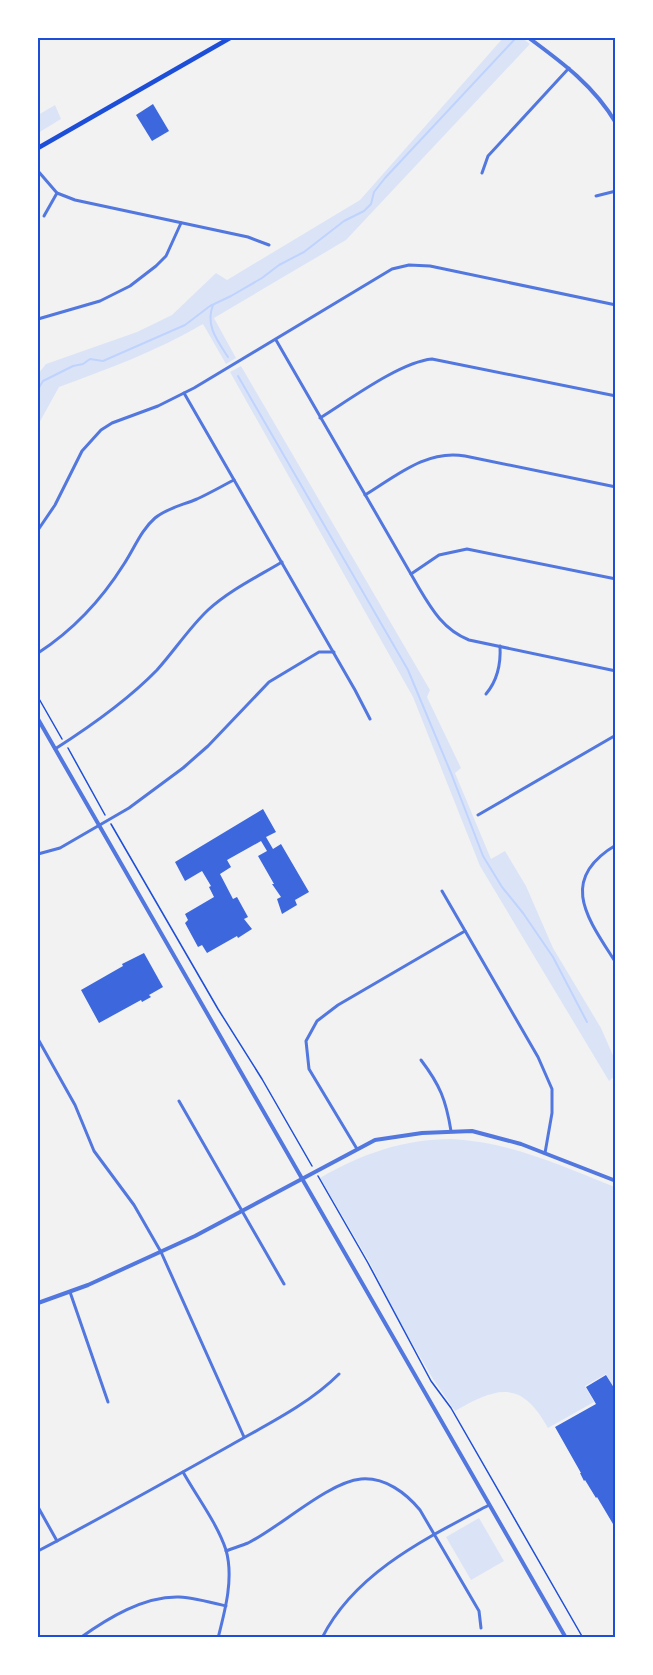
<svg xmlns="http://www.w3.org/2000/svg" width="653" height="1675" font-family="'Roboto Serif',serif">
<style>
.green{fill:#dbe4f7}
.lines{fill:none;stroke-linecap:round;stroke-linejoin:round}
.stream{stroke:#bfd3fe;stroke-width:2}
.building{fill:#3d67dc}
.path{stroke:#1d4ed8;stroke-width:1.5}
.minor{stroke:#5277de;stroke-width:3}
.tertiary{stroke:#5277de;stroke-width:4}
.secondary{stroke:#1d4ed8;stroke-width:4.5}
.neatline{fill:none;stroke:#1d4ed8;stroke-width:2}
</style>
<rect width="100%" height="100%" fill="#f2f2f2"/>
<g class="green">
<path d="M503,38H522L530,44L346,240L214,318L236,358L226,364L203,324C157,351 108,369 59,387L38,425V374L46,364L137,332L172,315L216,273L227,280L360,200Z"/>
<path d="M55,105L61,119L38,133V115Z"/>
<path d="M241,366L430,690L427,697L461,768L455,773L491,859L505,851L526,886L553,948L601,1028L615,1060V1076L609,1081L480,866L413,697L230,372Z"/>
<path d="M451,1139C511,1142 561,1166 615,1187V1389L606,1374L585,1386L594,1402L548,1428C521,1379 497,1387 455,1411L433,1379L398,1319L370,1263L320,1178C361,1154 404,1139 451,1139Z"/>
<path d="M479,1518L504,1561L471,1580L446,1537Z"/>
</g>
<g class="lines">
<g class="stream">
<path d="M213,305C205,325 217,340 228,357"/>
<path d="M238,376L408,670L451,773L483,856L502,887L523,913L553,957L587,1022"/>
<path d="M38,389L43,381L73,366L83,364L90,359L103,361L185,325L210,306L231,296L262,278L279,265L304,252L344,221L364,211L371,204L374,192L385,178L514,40"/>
</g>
</g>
<g class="building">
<path d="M153,104L169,131L152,141L136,115Z"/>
<path d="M263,809L276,832L266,837L273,849L281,844L309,892L295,900L297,905L282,914L277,899L281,897L272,884H274L258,856L267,851L261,841L227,860L231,867L220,874L233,899L237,897L248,917L244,919L252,929L238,938L237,936L207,953L202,945L198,947L185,923L188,920L185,914L214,897L209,887L211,886L202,871L185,881L175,862Z"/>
<path d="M144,953L163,987L149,995L151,997L142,1002L141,1000L99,1023L81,990L123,966L122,964Z"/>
<path d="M606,1375L616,1391V1523L613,1524L597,1497L596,1498L585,1480L584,1481L580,1473H581L555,1427L596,1404L586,1387Z"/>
</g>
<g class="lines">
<g class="path">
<path d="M38,697L62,739"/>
<path d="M68,748L105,815"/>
<path d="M111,824L218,1009L262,1079L312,1166"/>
<path d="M318,1176L368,1263L431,1381L451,1408L583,1638"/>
</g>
<g class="minor">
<path d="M38,171L57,193L75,200L248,237L269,245"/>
<path d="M482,173L488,156L569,68"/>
<path d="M596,196L616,191"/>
<path d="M44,216L57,193"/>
<path d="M38,319L100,301L130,286L156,266L166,256L181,223"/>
<path d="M276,340L419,588C432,610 444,630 469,640L616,671"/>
<path d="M184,393L355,690L370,719"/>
<path d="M320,418C349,400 400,362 432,359L616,396"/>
<path d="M365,495C396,476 427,449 465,456L616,487"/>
<path d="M38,530L55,505L82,451L101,430L112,423L158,406L194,388L392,269L409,265L430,266L616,305"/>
<path d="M411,574L439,555L467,549L616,579"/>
<path d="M38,653C72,631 102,599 124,564C134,549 141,530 155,518C167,508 183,505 197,499C210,493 222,486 234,480"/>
<path d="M486,694C497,681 501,664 500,646"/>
<path d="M55,749C91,726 127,701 157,670C175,650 189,628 208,610C230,590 257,577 282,562"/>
<path d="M478,815L616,735"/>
<path d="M616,845C557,880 588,919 616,963"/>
<path d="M38,854L60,848L129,808L183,768L208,746L269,682L319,652H334"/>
<path d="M442,891L538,1057L552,1089V1113L545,1153"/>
<path d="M38,1039L75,1105L94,1151L134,1205L161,1252L244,1437"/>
<path d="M421,1060C440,1085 446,1100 451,1131"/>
<path d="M179,1101L284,1284"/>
<path d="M357,1149L309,1069L306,1041L317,1021L338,1005L465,931"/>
<path d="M70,1292L108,1402"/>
<path d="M183,1472C197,1497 217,1523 226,1550C234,1578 225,1611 218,1638"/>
<path d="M38,1507L57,1541"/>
<path d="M38,1551C103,1517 167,1481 231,1445C268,1424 309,1404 339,1374"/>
<path d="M226,1551C233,1548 241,1546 248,1543C279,1528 328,1482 361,1479C385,1477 406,1493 420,1510L479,1611L481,1628"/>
<path d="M80,1638C108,1618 144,1596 179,1597C195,1598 210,1602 226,1606"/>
<path d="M322,1638C355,1572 427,1538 489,1505"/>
</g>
<g class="tertiary">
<path d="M529,38C563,63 594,86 616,123"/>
<path d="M38,719L566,1638"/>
<path d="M38,1303L88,1285L195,1236L375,1140L422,1133L472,1131L521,1144L616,1181"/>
</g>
<path class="secondary" d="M38,148L230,38"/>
</g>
<rect width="653" height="1675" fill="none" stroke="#ffffff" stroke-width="78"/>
<rect x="39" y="39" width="575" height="1597" class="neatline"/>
</svg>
